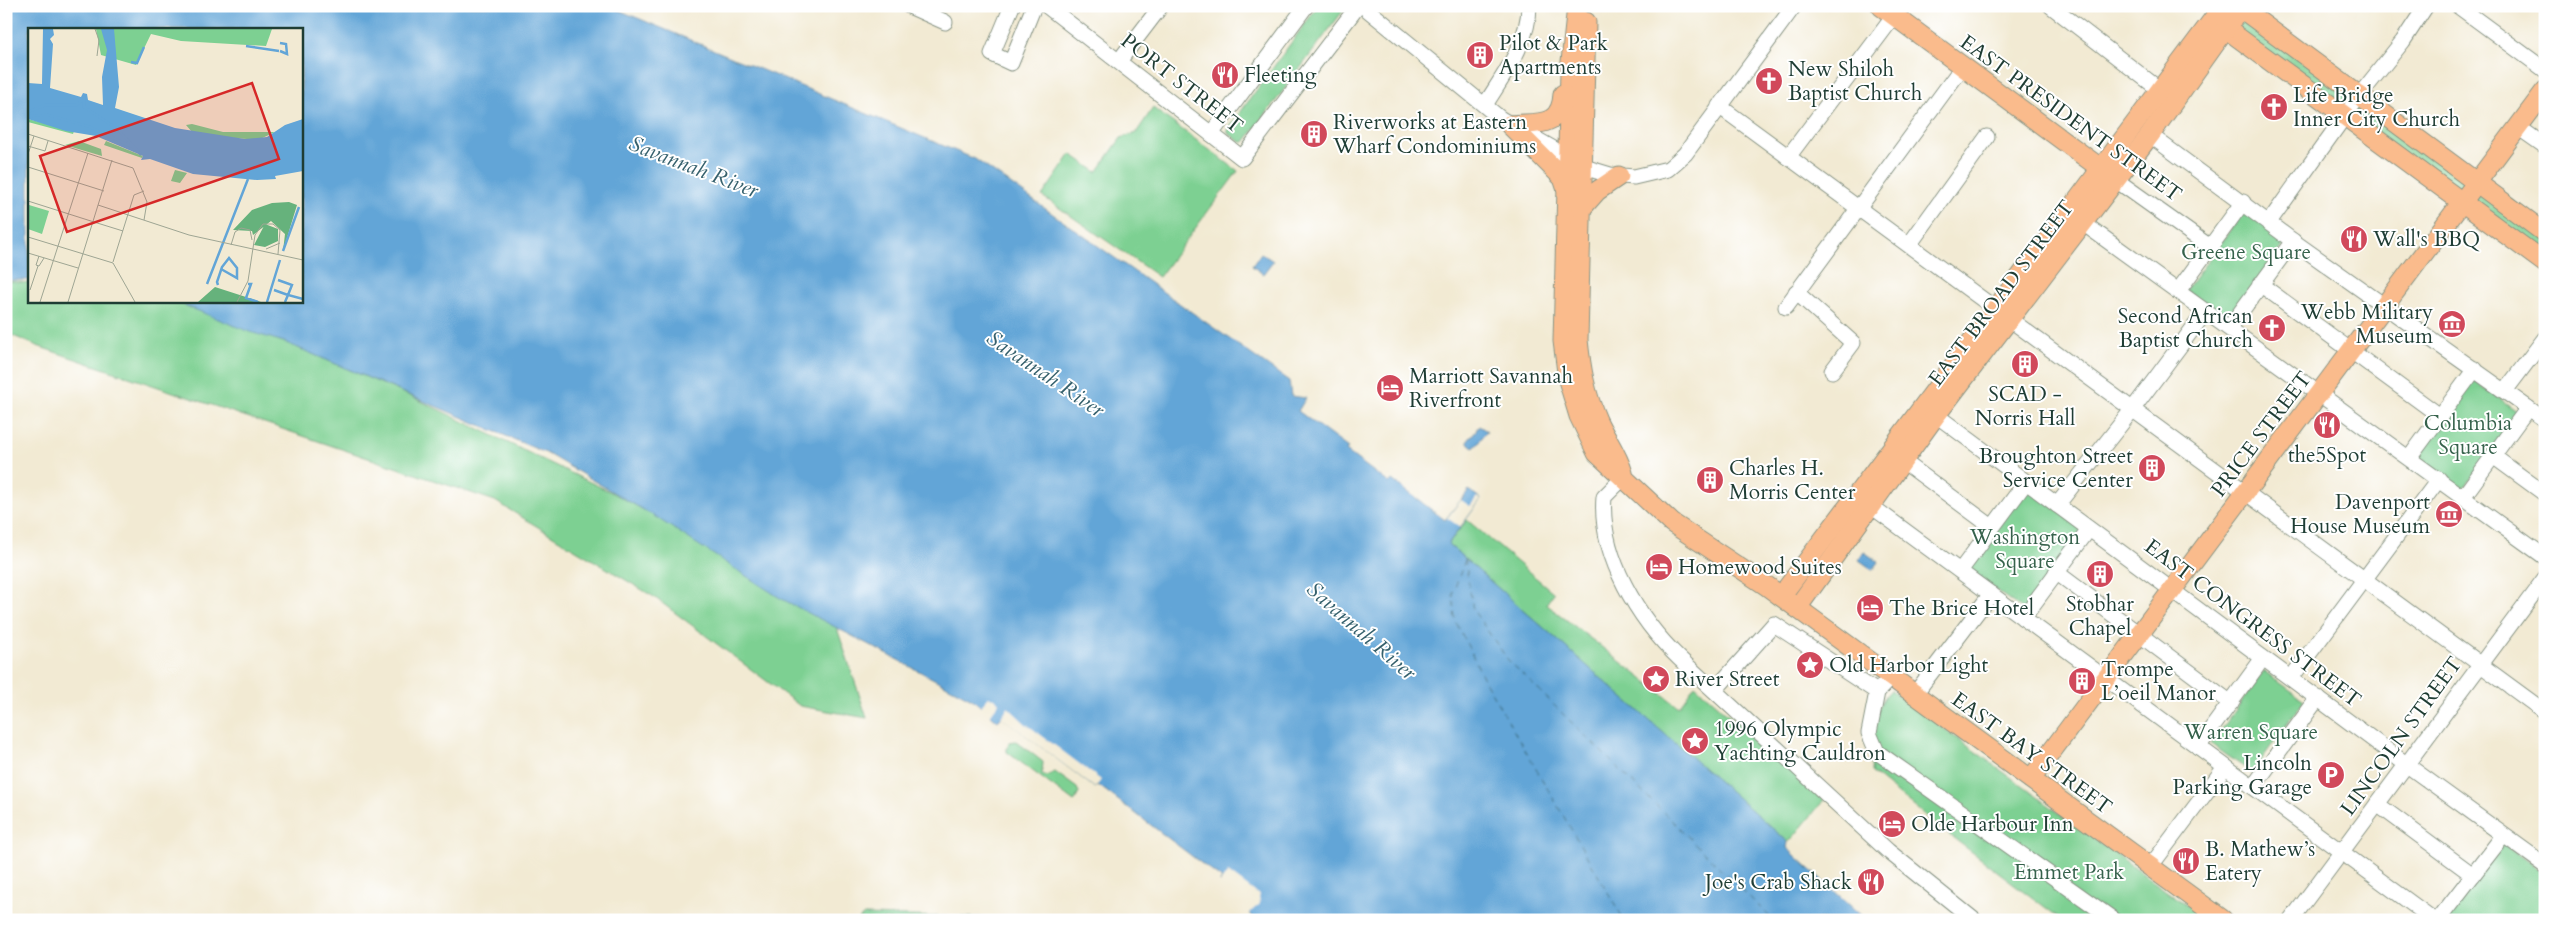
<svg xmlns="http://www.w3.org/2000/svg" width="2551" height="926" font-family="Cardo,serif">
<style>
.green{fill:#7dd092;stroke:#4e8663}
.water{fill:#62a5d7;stroke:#407186}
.pier{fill:#f2ead3}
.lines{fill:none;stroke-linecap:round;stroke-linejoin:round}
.ferry{stroke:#36616d;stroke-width:1;stroke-dasharray:6 5;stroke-linecap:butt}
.minor-casing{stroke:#889484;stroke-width:17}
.major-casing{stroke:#889484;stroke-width:21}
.minor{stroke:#fff;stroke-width:15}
.major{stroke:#fabb8c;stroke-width:19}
.labels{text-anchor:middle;stroke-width:4;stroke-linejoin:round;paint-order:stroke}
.poi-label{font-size:21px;fill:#1f3d34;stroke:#fff;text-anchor:start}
.street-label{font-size:21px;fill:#1f3d34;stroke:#fff}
.park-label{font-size:21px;fill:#36624c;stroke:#fff}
.water-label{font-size:22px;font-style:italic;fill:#36616d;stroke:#fff}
.inset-river{fill:none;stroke:#62a5d7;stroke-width:2.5}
.inset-road{fill:none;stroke:#9ea593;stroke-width:1}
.view{fill:#d62828;fill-opacity:0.15;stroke:#d62828;stroke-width:2.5}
.inset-edge{fill:none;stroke:#1f3d34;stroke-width:2.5}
</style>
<rect width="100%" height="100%" fill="#fff"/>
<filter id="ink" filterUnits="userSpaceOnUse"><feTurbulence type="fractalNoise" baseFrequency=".02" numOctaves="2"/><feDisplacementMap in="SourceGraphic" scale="10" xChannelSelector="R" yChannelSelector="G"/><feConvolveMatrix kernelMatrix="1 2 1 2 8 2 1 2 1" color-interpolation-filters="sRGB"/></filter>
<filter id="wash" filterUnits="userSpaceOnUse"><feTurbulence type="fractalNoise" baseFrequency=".0096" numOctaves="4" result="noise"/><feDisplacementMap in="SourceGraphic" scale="20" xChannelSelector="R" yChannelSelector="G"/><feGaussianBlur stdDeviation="1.12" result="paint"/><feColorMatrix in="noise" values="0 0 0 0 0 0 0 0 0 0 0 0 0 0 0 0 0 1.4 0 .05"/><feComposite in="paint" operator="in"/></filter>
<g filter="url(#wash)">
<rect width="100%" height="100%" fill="#f2ead3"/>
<g class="green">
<path d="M1318,6L1346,7L1245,142H1240L1228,133V129Z"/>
<path d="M2248,6L2545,225V266L2229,36Z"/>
<path d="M1153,108L1238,171L1159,277L1042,196L1071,154L1097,172L1121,138L1136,133Z"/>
<path d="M2245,210L2287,241L2228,321L2186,290Z"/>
<path d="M6,281L29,283V301H174L294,346L408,395L617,495L833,616L867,718L800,706L654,597L495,501L40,347L6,333Z"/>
<path d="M2473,379L2518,412L2462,490L2416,458Z"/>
<path d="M2027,488L2083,529L2023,610L1967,569Z"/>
<path d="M1467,520L1554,593L1546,604L1679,707L1695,685L1824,800L1791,840L1788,842L1448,544Z"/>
<path d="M2264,671L2304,700L2252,773L2211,744Z"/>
<path d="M1891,690L2206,920H2062L1952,837L1871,772C1873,744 1870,710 1891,690Z"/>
<path d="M1016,741L1043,762L1042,774L1046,776L1055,772L1077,788L1079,793L1074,802L1007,752V748L1010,742Z"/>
<path d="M2502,843L2545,874V920H2446Z"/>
<path d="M864,915L994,918L995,920H858Z"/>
<path d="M1030,916L1129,920H1031Z"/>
</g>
<g class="water">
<path d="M6,6H609L975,159L1289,381L1291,396L1306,398L1298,411L1348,448L1346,451L1389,483L1392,480L1445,520L1469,490L1481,499L1448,544L1788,842L1787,848L1866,920H1256L1232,897L1220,882L1222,879L1098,785L1095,788L1002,717L998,721L972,699L780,598L654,516L546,453L284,342L250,332L174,301H301V29H29V280H6Z"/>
<path d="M1261,253L1273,261L1263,274L1252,266Z"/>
<path d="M1479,426L1487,431L1474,448L1467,442Z"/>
<path d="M1864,552L1879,562L1873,570L1859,560Z"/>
</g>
<g class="pier">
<path d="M1477,497L1481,499L1460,527L1447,518L1461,500L1470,506Z"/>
<path d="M989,697L995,698L999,703L989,717L979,708Z"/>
<path d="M1008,707L1025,723L1101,780L1095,788L1001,717Z"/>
<path d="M1228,872L1259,895L1260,904L1248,914L1230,899L1219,884Z"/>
</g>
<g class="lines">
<g class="ferry">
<path d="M1465,559L1473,610L1508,660L1773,920"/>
<path d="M1465,560L1453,593L1455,620L1486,683L1624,920"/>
</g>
</g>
</g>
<g filter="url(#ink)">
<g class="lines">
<g class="minor-casing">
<g id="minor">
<path d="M909,6L945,22"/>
<path d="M1012,6L992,54L1011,63L1034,6"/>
<path d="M1047,6L1242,158L1358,6"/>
<path d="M1363,6L1501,119L1587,168L1610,175L1634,177L1668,169L1685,154L1794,6"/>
<path d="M2051,6L2160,90"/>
<path d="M2458,6L2545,70"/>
<path d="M1119,61L1161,6"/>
<path d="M1485,105C1503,76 1529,42 1529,6"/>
<path d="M1719,106L2545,712"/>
<path d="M2518,127L2545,146"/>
<path d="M1211,134L1306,6"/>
<path d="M2150,135L2293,241L2545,420"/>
<path d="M1788,157L1894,16"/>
<path d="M2116,180L2210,247"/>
<path d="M2269,222L2359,96L2403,41L2426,6"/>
<path d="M2083,223L2545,557"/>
<path d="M1909,245L1987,137"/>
<path d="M2260,284L2440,416"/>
<path d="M2178,291L2243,202"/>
<path d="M1796,292L1853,343L1832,371"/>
<path d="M1786,307L1963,66"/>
<path d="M2229,328L2293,241"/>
<path d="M2505,391L2545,338"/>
<path d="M1936,415L2418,773L2545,865"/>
<path d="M1895,455L1992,527"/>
<path d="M2493,456L2545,494"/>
<path d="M2410,457L2475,369"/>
<path d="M1624,477L1604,497C1599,556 1639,620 1680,659L1888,851L1974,920"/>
<path d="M2463,497L2528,408"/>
<path d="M1863,500L2434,920"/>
<path d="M2057,505L2132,410L2206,311"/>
<path d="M1960,571L2026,482"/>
<path d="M2056,572L2231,703"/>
<path d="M2023,618L2089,529"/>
<path d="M1891,677L1877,692L1869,733L1877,752L2114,920"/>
<path d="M2291,678L2439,479"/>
<path d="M1715,690L1774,624L1877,692"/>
<path d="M1916,695L1920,687L1991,594"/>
<path d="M2198,747L2263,658"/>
<path d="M2253,787L2318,698"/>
<path d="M2377,804L2473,875"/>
<path d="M2150,867L2225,767"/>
<path d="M2291,920L2545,578"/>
<path d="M2438,920L2503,836"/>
</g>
</g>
<g class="major-casing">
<g id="major">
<path d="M1577,6L1570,71L1563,341L1568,380L1579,416L1597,453L1672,523L1767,586L2223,920"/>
<path d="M1881,6L2111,176"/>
<path d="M2238,6L2545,233"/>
<path d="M2221,19L2226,29L2236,36L2545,263"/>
<path d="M1586,22L1578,340C1581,368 1585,393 1597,420C1605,438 1617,453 1623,473"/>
<path d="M1510,125C1536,122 1561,129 1563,94"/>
<path d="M1510,125L1563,178L1567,190"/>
<path d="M1581,209L1597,191L1619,176"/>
<path d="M1781,596L2223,6"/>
<path d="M1797,608L1936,415L2150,135L2242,6"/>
<path d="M2031,779L2545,91"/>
</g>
</g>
<use href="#minor" class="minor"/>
<use href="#major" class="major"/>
</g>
</g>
<defs>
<g id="building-disc" transform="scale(1.4375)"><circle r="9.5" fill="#d1495b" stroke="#fff"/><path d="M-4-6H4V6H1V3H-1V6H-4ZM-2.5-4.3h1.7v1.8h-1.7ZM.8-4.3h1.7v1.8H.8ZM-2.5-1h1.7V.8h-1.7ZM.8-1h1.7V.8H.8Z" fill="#fff"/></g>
<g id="restaurant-disc" transform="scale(1.4375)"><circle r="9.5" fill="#d1495b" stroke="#fff"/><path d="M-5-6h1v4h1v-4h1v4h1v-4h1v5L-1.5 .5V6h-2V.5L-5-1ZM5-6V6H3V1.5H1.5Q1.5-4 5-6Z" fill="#fff"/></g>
<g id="church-disc" transform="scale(1.4375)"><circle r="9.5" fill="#d1495b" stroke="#fff"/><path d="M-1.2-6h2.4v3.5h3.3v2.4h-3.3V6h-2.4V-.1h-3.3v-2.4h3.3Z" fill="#fff"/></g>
<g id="museum-disc" transform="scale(1.4375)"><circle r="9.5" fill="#d1495b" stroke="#fff"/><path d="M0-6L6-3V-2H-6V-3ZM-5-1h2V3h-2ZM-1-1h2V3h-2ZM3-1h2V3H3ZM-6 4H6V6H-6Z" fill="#fff"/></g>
<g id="hotel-disc" transform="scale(1.4375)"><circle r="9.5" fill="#d1495b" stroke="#fff"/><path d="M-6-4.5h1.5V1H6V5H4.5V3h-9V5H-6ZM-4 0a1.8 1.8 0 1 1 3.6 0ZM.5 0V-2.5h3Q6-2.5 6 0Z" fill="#fff"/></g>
<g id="sight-disc" transform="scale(1.4375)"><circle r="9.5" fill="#d1495b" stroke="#fff"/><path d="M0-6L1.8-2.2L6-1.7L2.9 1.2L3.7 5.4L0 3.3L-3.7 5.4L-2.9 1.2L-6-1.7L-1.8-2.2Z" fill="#fff"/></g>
<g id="parking-disc" transform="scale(1.4375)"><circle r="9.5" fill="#d1495b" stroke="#fff"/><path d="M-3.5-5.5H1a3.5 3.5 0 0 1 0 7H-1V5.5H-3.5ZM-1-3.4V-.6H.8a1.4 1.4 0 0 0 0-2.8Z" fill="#fff"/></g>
</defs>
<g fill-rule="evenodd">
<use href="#building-disc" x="1480" y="55"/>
<use href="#restaurant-disc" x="1225" y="75"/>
<use href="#church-disc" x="1769" y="81"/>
<use href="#church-disc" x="2274" y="107"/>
<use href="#building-disc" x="1314" y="134"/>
<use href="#restaurant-disc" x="2354" y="239"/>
<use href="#museum-disc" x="2452" y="324"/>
<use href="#church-disc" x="2272" y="328"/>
<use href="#building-disc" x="2025" y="364"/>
<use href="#hotel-disc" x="1390" y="388"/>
<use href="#restaurant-disc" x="2327" y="425"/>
<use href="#building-disc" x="2152" y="468"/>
<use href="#building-disc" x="1710" y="480"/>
<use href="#museum-disc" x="2449" y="514"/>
<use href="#hotel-disc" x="1659" y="567"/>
<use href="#building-disc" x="2100" y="574"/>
<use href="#hotel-disc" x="1870" y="608"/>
<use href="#sight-disc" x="1810" y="665"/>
<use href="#sight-disc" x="1656" y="679"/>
<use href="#building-disc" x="2082" y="681"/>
<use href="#sight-disc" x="1695" y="741"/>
<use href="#parking-disc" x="2331" y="775"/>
<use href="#hotel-disc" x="1892" y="824"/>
<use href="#restaurant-disc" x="2186" y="861"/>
<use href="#restaurant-disc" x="1871" y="882"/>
</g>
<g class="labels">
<g class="poi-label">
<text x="1499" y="50">Pilot &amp; Park<tspan x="1499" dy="24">Apartments</tspan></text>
<text x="1788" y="76">New Shiloh<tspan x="1788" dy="24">Baptist Church</tspan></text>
<text x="1244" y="82">Fleeting</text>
<text x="2293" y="102">Life Bridge<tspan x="2293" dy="24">Inner City Church</tspan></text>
<text x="1333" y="129">Riverworks at Eastern<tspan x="1333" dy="24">Wharf Condominiums</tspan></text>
<text x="2373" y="246">Wall's BBQ</text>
<text x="2433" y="319" text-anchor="end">Webb Military<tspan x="2433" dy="24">Museum</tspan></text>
<text x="2253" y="323" text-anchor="end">Second African<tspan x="2253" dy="24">Baptist Church</tspan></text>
<text x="1409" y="383">Marriott Savannah<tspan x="1409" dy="24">Riverfront</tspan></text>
<text x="2025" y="401" text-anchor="middle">SCAD -<tspan x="2025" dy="24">Norris Hall</tspan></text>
<text x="2327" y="462" text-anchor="middle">the5Spot</text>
<text x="2133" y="463" text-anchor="end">Broughton Street<tspan x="2133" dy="24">Service Center</tspan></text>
<text x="1729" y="475">Charles H.<tspan x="1729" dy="24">Morris Center</tspan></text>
<text x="2430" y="509" text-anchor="end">Davenport<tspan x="2430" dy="24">House Museum</tspan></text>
<text x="1678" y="574">Homewood Suites</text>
<text x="2100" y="611" text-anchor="middle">Stobhar<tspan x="2100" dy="24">Chapel</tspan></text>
<text x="1889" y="615">The Brice Hotel</text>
<text x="1829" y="672">Old Harbor Light</text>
<text x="2101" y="676">Trompe<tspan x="2101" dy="24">L’oeil Manor</tspan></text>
<text x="1675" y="686">River Street</text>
<text x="1714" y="736">1996 Olympic<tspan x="1714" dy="24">Yachting Cauldron</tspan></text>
<text x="2312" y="770" text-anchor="end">Lincoln<tspan x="2312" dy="24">Parking Garage</tspan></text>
<text x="1911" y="831">Olde Harbour Inn</text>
<text x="2205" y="856">B. Mathew’s<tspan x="2205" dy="24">Eatery</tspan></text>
<text x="1852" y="889" text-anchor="end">Joe's Crab Shack</text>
</g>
<g class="street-label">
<text transform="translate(1182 83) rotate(38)" y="7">PORT STREET</text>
<text transform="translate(2071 118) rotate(36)" y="7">EAST PRESIDENT STREET</text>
<text transform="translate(2001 293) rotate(-53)" y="7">EAST BROAD STREET</text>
<text transform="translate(2261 434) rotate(-53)" y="7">PRICE STREET</text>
<text transform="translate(2253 623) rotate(37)" y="7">EAST CONGRESS STREET</text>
<text transform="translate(2401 736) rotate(-54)" y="7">LINCOLN STREET</text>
<text transform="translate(2032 753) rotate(36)" y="7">EAST BAY STREET</text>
</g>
<g class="park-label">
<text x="2246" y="259">Greene Square</text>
<text x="2468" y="430">Columbia<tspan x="2468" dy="24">Square</tspan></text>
<text x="2025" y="544">Washington<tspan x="2025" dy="24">Square</tspan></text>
<text x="2251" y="739">Warren Square</text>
<text x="2069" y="879">Emmet Park</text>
</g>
<g class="water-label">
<text transform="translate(694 166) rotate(21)" y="8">Savannah River</text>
<text transform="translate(1046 373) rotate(34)" y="8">Savannah River</text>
<text transform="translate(1362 630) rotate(41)" y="8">Savannah River</text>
</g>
</g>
<g transform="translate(28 28)">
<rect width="275" height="275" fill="#f2ead3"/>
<path d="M68,1H244L238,18L153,13L123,6L108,37L73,27ZM0,91L46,103L45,106L0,94ZM164,96L195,104H247L230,112L206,110L164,104L158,97ZM51,113L73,121L74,128L37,117ZM78,113L115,128L114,130L76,117ZM147,142L159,145L152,155L143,153ZM1,177L21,183L14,206L0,201Z" fill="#7dd092"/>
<path d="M261,174L269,177L255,223L257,206L243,193L225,207L224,203L205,202L224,182L244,175ZM237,196L250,201V213L237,219L226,217ZM187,259L233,274H170Z" fill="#66b27c"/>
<path d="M15,1H25L26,7L22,11L25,16L22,60L53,69L55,65L59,66L60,72L75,77L74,49L79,22L73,1H86L91,59L87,80L147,100L217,111L239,109L257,97L275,91V143L247,148L248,151L229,152L165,146L122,131L113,132L115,128L68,108L38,103L0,91V55L14,56Z" fill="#62a5d7"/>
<path class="inset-river" d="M252,15L258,16L259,26L252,23M218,18L251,23M103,34L109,35L116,19M56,67V79L88,100L113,126M0,84L17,77H49L56,70M0,88L20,87L62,99L107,120L113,127M255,223L271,179M250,252L264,257L260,267L275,271M179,256L220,151M220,256H223L218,270L230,274M190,257L189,254L194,239L201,230L209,240V250L193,241M246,262L260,267L257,274M239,274L252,232"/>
<path class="inset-road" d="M67,1L71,12L69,28M0,106L105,140L119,174L116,192M0,118L17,123L20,113M0,126L6,108M0,139L76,163M0,173L66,194M70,177L161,207L275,232M66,194L95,203M0,209L85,235L107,274M203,217L207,204L213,200L222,202L224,212M238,221L252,215M0,225L50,240M11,228L8,237L11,238L16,230M85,234L106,167L116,163M2,262L10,238M12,274L60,125M40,274L84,132M209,274L220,253L227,207L235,196H245L252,202L250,226"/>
<path class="view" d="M224,55L251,131L39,204L12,128Z"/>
<rect width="275" height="275" class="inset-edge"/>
</g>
<rect width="2551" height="926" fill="none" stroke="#fff" stroke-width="25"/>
</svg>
